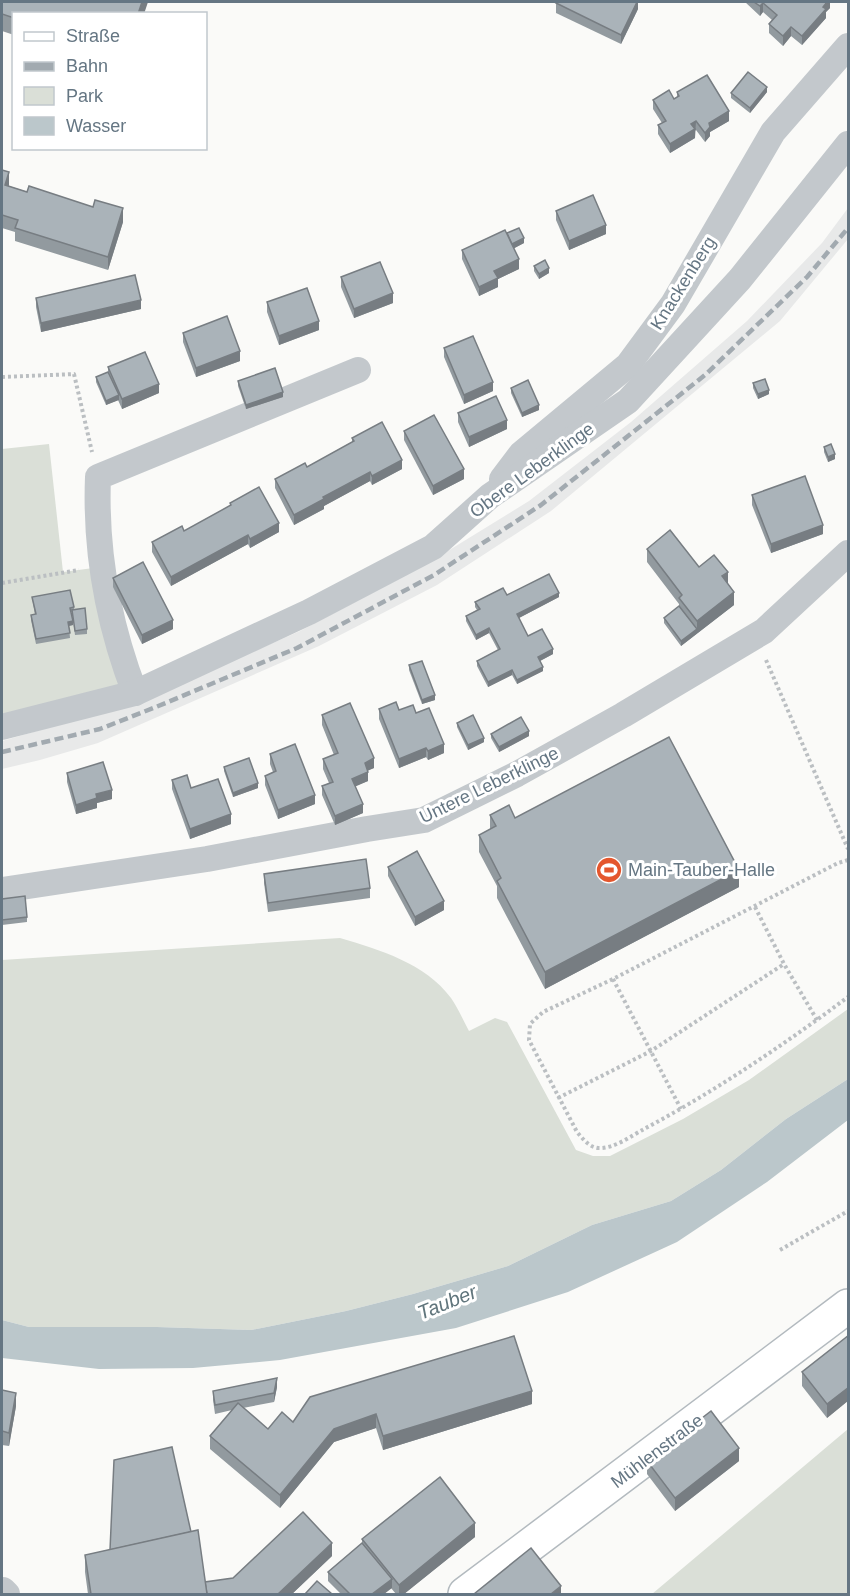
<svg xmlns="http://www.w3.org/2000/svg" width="850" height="1596" font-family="Helvetica,sans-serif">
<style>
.built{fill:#e8e9e9}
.green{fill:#dadfd7}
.water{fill:#bbc7cb}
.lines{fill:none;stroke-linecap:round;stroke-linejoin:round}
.secondary-casing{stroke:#b3babf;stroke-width:36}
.path{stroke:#bbbfc2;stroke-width:4;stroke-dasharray:3 3;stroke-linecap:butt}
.street{stroke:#c3c8cc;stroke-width:26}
.secondary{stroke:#fff;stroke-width:33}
.rail{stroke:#a2aab0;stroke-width:4.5;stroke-dasharray:9 4.5;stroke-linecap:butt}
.wall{fill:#929a9f}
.shaded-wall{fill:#777d82}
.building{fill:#aab3b9;stroke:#777d82;stroke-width:1.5}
.labels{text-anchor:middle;stroke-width:6;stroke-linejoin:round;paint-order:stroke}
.street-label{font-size:18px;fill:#657683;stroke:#fff}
.poi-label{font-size:18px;fill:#657683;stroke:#fff;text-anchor:start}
.water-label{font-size:20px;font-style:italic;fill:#60757c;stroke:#fff}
</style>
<rect width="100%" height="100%" fill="#fafaf8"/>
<path class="built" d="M848,208V239L780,321L551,511L437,585L319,646L98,743L40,760L2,769V741L138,702L300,631L425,565L529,501L631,422L747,321L822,243Z"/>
<g class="green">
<path d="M49,444L63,572L101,567L135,693L2,726V449Z"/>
<path d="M340,938C380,950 425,963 451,998C458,1008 463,1020 469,1031L495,1018L507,1022L576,1150L593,1156H610L683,1119L749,1080L848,1009V1079L786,1119L721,1170L671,1201L592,1225L508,1266L413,1294L346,1311L251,1330L157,1327H29L2,1320V960Z"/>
<path d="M848,1429V1594H652Z"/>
</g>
<path class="water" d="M848,1079V1120L767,1182L677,1242L568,1292L456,1328L280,1360L193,1368L99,1369L2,1358V1320L29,1327H157L251,1330L346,1311L413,1294L508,1266L592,1225L671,1201L721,1170L786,1119Z"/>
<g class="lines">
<g class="secondary-casing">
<path id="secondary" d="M465,1594L848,1306"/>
</g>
<g class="path">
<path d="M2,377L74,374L92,452"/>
<path d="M2,583L79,570"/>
<path d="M766,660L848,849"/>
<path d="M848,860L838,863L613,979L543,1012L530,1024L529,1040L577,1132C583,1139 589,1147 598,1148C614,1149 631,1136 644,1129C714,1092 785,1044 848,997"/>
<path d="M755,907L784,964L817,1020"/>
<path d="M613,979L681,1109"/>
<path d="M558,1098L651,1051L784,964"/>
<path d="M780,1250L848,1211"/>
</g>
<g class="street">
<path d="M502,479L521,454L628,365L673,304L773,132L848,46"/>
<path d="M135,693C108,623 95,552 98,477L358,370"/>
<path d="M2,727L135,693L309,612L433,547L490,496L628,401L740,279L848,144"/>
<path d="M2,890L207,859L367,829L424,820L517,774L623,715L764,631L848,553"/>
<path d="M3,1590L7,1594"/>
</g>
<use href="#secondary" class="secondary"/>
<path class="rail" d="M2,752L100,729L156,707L297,648L434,575L541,505L705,375L807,277L848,228"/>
</g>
<g class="wall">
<path d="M2,2L14,14V35L2,31Z"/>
<path d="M638,2V9L621,44L556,13V3Z"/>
<path d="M745,2H830V8L826,12V18L802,45L791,36L783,46L769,33V24L772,20L763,12L760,16Z"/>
<path d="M677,92L729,121L710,132V136L705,142L696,130L695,131V138L670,153L658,134V125L662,123L653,109V100L674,99L677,97Z"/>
<path d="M767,92L750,113L731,98V93Z"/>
<path d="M2,170L9,186L123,222L108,270L15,241V232L2,228Z"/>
<path d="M556,211L606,234L569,250L556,220Z"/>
<path d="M507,233L524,243L514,248L519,269L498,279V287L479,296L462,259V250Z"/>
<path d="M534,266L549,273L539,279L534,271Z"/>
<path d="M341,277L393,303L354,318L341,287Z"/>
<path d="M36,298L141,309L41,332L36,307Z"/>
<path d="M267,302L319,330L279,345L267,312Z"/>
<path d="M183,333L240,361L196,377L183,342Z"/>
<path d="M444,348L493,391L464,404L444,357Z"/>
<path d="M108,367L159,393L122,409L118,400L106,405L96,382V377L108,372Z"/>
<path d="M238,381L283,397L246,409L238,386Z"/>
<path d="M753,383L769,394L758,399L753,388Z"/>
<path d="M511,388L539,410L522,417L511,393Z"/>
<path d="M458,413L507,429L469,447L458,422Z"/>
<path d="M404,431L464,479L433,495L404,440Z"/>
<path d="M352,438L402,469L372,485L370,481L324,506V509L294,525L275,488V479L307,467L352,442Z"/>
<path d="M824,447L835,459L828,462L824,452Z"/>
<path d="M752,495L823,534L771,553L752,505Z"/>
<path d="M230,503L279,532L250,548L248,544L171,586L152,552V542L184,531L230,506Z"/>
<path d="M647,549L699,567L728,584L734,605L681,646L664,623V618L679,606V604L647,562Z"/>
<path d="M113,578L173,629L142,644L113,587Z"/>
<path d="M507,595L559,597L519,618L528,636L553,654L540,661L543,671L517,684L512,675L488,687L477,666V661L498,650L489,633L476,640L466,621V616L477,610L475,607V602Z"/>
<path d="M32,597L74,607V610L87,629V634L75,635L72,612H71L73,625L69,626L70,638L36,644L31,620V615H35Z"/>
<path d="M409,665L435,700L422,704L409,670Z"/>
<path d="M379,709L399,710L416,713L444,753L428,760L426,757L399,768L379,719Z"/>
<path d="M322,715L374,768L368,770V781L355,786L363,813L335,825L322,795V786L329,783L323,769V759L334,755L322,725Z"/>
<path d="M457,723L484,742L468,750L457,727Z"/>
<path d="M491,734L529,736L499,752L491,738Z"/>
<path d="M270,754L315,804L278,819L265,785V776L273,772L270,764Z"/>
<path d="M224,767L258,788L233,797L224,771Z"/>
<path d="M67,773L112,799L97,803V808L76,814L67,782Z"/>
<path d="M172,780L191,788L231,824L190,839L172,789Z"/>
<path d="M490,815L515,818L739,887L545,989L497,898V886L479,852V835L490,829Z"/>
<path d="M388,867L444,910L415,926L388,876Z"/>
<path d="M264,874L370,888V898L268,912L264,883Z"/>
<path d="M2,899L27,917V922L2,925Z"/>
<path d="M849,1335V1400L827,1418L802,1386V1372Z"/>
<path d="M277,1387L274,1402L243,1408L268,1429L293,1422L532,1404L383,1450L376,1428L334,1442L280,1508L210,1449V1436L232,1410L215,1414L213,1400V1391Z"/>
<path d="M2,1390L16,1406L9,1446L2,1445Z"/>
<path d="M647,1461H739L675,1511L647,1474Z"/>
<path d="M191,1532L205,1582L233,1578L332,1556L292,1594H88L85,1572V1555Z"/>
<path d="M475,1537L404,1594H396L391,1588L384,1594H341L328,1581V1572L362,1543V1539Z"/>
</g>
<g class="shaded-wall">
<path d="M142,2H148L144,14H138Z"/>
<path d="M637,2H638V9L621,44V35Z"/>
<path d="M827,2H830V8L826,12V18L802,45V36Z"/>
<path d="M763,3V12L760,16V6Z"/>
<path d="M791,27V36L783,46V36Z"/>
<path d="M767,87V92L750,113V108Z"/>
<path d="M729,111V121L710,132V136L705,142V133L709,123Z"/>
<path d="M696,121L695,138L670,153V144L691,124Z"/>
<path d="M9,172V185L5,199V185Z"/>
<path d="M123,208V222L108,270V257Z"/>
<path d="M606,225V234L569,250V241Z"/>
<path d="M524,238V243L511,250V245Z"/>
<path d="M519,259V269L498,279V287L479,296V287L494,271Z"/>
<path d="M549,268V273L539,279V274Z"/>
<path d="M393,293V303L354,318V309Z"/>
<path d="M141,300V309L41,332V323Z"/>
<path d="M319,321V330L279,345V336Z"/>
<path d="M240,351V361L196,377V368Z"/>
<path d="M493,382V391L464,404V395Z"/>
<path d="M159,384V393L122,409V399Z"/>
<path d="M769,390V394L758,399V394Z"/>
<path d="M283,392V397L246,409V405Z"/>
<path d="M119,395V400L106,405V401Z"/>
<path d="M539,405V410L522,417V413Z"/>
<path d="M507,420V429L469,447V437Z"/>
<path d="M835,454V459L828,462V457Z"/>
<path d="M402,460V469L372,485V476Z"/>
<path d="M464,469V479L433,495V486Z"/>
<path d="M370,472V481L324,506V509L294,525V515L323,497Z"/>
<path d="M279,523V532L250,548V539Z"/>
<path d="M823,525V534L771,553V544Z"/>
<path d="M248,535V544L171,586V577Z"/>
<path d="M728,572V585L722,576Z"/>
<path d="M734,592V605L681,646V641L697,629V621Z"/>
<path d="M559,593V597L517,619V614Z"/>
<path d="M173,620V629L142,644V635Z"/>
<path d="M73,621V625L68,626V622Z"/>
<path d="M489,628V633L476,640V635Z"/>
<path d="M553,649V654L538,662V657Z"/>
<path d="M543,667V671L517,684V680Z"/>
<path d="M512,670V675L488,687V682Z"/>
<path d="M435,695V700L422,704V700Z"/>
<path d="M529,731V736L499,752V747Z"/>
<path d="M484,738V742L468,750V745Z"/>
<path d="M444,744V753L428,760V751Z"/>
<path d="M426,748V757L399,768V759Z"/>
<path d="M374,758V768L365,772V763Z"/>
<path d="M368,772V781L352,788V779Z"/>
<path d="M258,783V788L233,797V793Z"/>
<path d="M112,790V799L97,803V808L76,814V805L96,794Z"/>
<path d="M315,795V804L278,819V810Z"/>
<path d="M363,804V813L335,825V816Z"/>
<path d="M231,814V824L190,839V829Z"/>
<path d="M739,870V887L545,989V972Z"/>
<path d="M444,901V910L415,926V917Z"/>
<path d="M277,1378V1387L274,1402V1393Z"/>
<path d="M849,1387V1400L827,1418V1404Z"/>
<path d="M532,1391V1404L383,1450V1436Z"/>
<path d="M16,1393V1406L9,1446V1433Z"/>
<path d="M376,1414V1428L334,1442L280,1508V1495L334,1429Z"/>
<path d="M739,1448V1461L675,1511V1498Z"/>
<path d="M475,1523V1537L404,1594H399V1585Z"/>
<path d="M332,1543V1556L292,1594H278Z"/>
<path d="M392,1579V1588L384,1594H372Z"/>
<path d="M561,1586V1594H551Z"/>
</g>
<g class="building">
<path d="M2,2H142L138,14H14V18L2,14Z"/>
<path d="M557,2H637L621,35L556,3Z"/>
<path d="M754,2H827L823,7L826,9L802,36L791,27L783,36L769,24L777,15L763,3L760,6Z"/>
<path d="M748,72L767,87L750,108L731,93Z"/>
<path d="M707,75L729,111L709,123L710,127L705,133L696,121L691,124L695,129L670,144L658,125L666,121L653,100L669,90L674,99L679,96L677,92Z"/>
<path d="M2,170L9,172L5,185L27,192L29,186L93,207L95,200L123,208L108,257L15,228L18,220L2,215Z"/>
<path d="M593,195L606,225L569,241L556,211Z"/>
<path d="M519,228L524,238L512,244L507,233Z"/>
<path d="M505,230L519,259L494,271L498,278L479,287L462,250Z"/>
<path d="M545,260L549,268L539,274L534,266Z"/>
<path d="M380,262L393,293L354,309L341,277Z"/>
<path d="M135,275L141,300L41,323L36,298Z"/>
<path d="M307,288L319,321L279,336L267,302Z"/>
<path d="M227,316L240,351L196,368L183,333Z"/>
<path d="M473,336L493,382L464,395L444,348Z"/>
<path d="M145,352L159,384L122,399L108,367Z"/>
<path d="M275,368L283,392L246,405L238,381Z"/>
<path d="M108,372L119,395L106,401L96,377Z"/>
<path d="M765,379L769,390L758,394L753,383Z"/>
<path d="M528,380L539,405L522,413L511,388Z"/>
<path d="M496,396L507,420L469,437L458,413Z"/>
<path d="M434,415L464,469L433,486L404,431Z"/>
<path d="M382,422L402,460L372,476L370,472L323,497L324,499L294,515L275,479L305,463L307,467L354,441L352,438Z"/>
<path d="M831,444L835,454L828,457L824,447Z"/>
<path d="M805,476L823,525L771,544L752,495Z"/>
<path d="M259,487L279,523L250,539L248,535L171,577L152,542L182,526L184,531L231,505L230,503Z"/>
<path d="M670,530L699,567L714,555L728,572L722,576L734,592L697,621L679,598L682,595L647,549Z"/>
<path d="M143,562L173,620L142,635L113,578Z"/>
<path d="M549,574L559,593L517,614L528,636L542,629L553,649L538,657L543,667L517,680L512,670L488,682L477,661L500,649L489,628L476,635L466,616L480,609L475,602L503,588L507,595Z"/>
<path d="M70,590L74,607L70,608L73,621L68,622L70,633L36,639L31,615L36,614L32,597Z"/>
<path d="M679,606L697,629L681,641L664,618Z"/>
<path d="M85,608L87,629L75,631L72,610Z"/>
<path d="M422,661L435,695L422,700L409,665Z"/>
<path d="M396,702L399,710L413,705L416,713L429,708L444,744L428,751L426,748L399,759L379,709Z"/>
<path d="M350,703L374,758L365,763L368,772L352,779L363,804L335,816L322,786L333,782L323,759L338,753L322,715Z"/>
<path d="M473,715L484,738L468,745L457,723Z"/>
<path d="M521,717L529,731L499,747L491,734Z"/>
<path d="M669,737L739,870L545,972L497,881L501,878L479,835L496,826L490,815L509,805L515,818Z"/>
<path d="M295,744L315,795L278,810L265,776L276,771L270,754Z"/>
<path d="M249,758L258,783L233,793L224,767Z"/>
<path d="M103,762L112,790L96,794L97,798L76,805L67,773Z"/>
<path d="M187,775L191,788L218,779L231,814L190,829L172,780Z"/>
<path d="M417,851L444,901L415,917L388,867Z"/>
<path d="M366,859L370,888L268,903L264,874Z"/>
<path d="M25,896L27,917L2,920V899Z"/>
<path d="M849,1335V1387L827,1404L802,1372Z"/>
<path d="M514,1336L532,1391L383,1436L376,1414L334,1429L280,1495L210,1436L238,1403L268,1429L282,1412L293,1422L310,1397Z"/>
<path d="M277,1378L274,1393L215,1405L213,1391Z"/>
<path d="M2,1390L16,1393L9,1433L2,1431Z"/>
<path d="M711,1411L739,1448L675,1498L647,1461Z"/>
<path d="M172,1447L191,1532L110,1550L114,1460Z"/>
<path d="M440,1477L475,1523L399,1585L362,1539Z"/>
<path d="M303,1512L332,1543L278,1594H207L205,1582L233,1578Z"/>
<path d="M198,1530L207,1594H91L85,1555Z"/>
<path d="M362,1543L392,1579L372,1594H350L328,1572Z"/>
<path d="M531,1548L561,1586L551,1594H474Z"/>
<path d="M317,1581L332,1594H305Z"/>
</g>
<defs>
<g id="stadium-disc" transform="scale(1.35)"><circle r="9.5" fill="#e4572e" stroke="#fff"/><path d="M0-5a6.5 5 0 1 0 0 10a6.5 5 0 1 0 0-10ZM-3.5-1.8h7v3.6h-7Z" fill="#fff"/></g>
</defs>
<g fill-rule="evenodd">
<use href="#stadium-disc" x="609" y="870"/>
</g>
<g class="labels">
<g class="street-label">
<text transform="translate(683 283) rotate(-58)" y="6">Knackenberg</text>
<text transform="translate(532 470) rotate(-36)" y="6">Obere Leberklinge</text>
<text transform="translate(489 785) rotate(-26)" y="6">Untere Leberklinge</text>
<text transform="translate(657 1451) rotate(-37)" y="6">Mühlenstraße</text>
</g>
<g class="poi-label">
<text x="628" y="876">Main-Tauber-Halle</text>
</g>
<g class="water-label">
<text transform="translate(447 1302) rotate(-22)" y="7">Tauber</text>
</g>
</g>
<rect width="850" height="1596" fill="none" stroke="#657683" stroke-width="6"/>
<rect x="12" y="12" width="195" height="138" fill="#ffffff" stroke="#c1c8cd" stroke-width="1.5"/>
<rect x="24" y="32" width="30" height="9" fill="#ffffff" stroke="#c1c8cd" stroke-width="1.5"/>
<text x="66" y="42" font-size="18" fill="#657683">Straße</text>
<rect x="24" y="62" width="30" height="9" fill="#a2aab0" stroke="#c1c8cd" stroke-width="1.5"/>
<text x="66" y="72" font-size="18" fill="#657683">Bahn</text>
<rect x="24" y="87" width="30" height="18" fill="#dadfd7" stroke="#c1c8cd" stroke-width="1.5"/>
<text x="66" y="102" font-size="18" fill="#657683">Park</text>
<rect x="24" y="117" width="30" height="18" fill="#bbc7cb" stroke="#c1c8cd" stroke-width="1.5"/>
<text x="66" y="132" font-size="18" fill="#657683">Wasser</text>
</svg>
